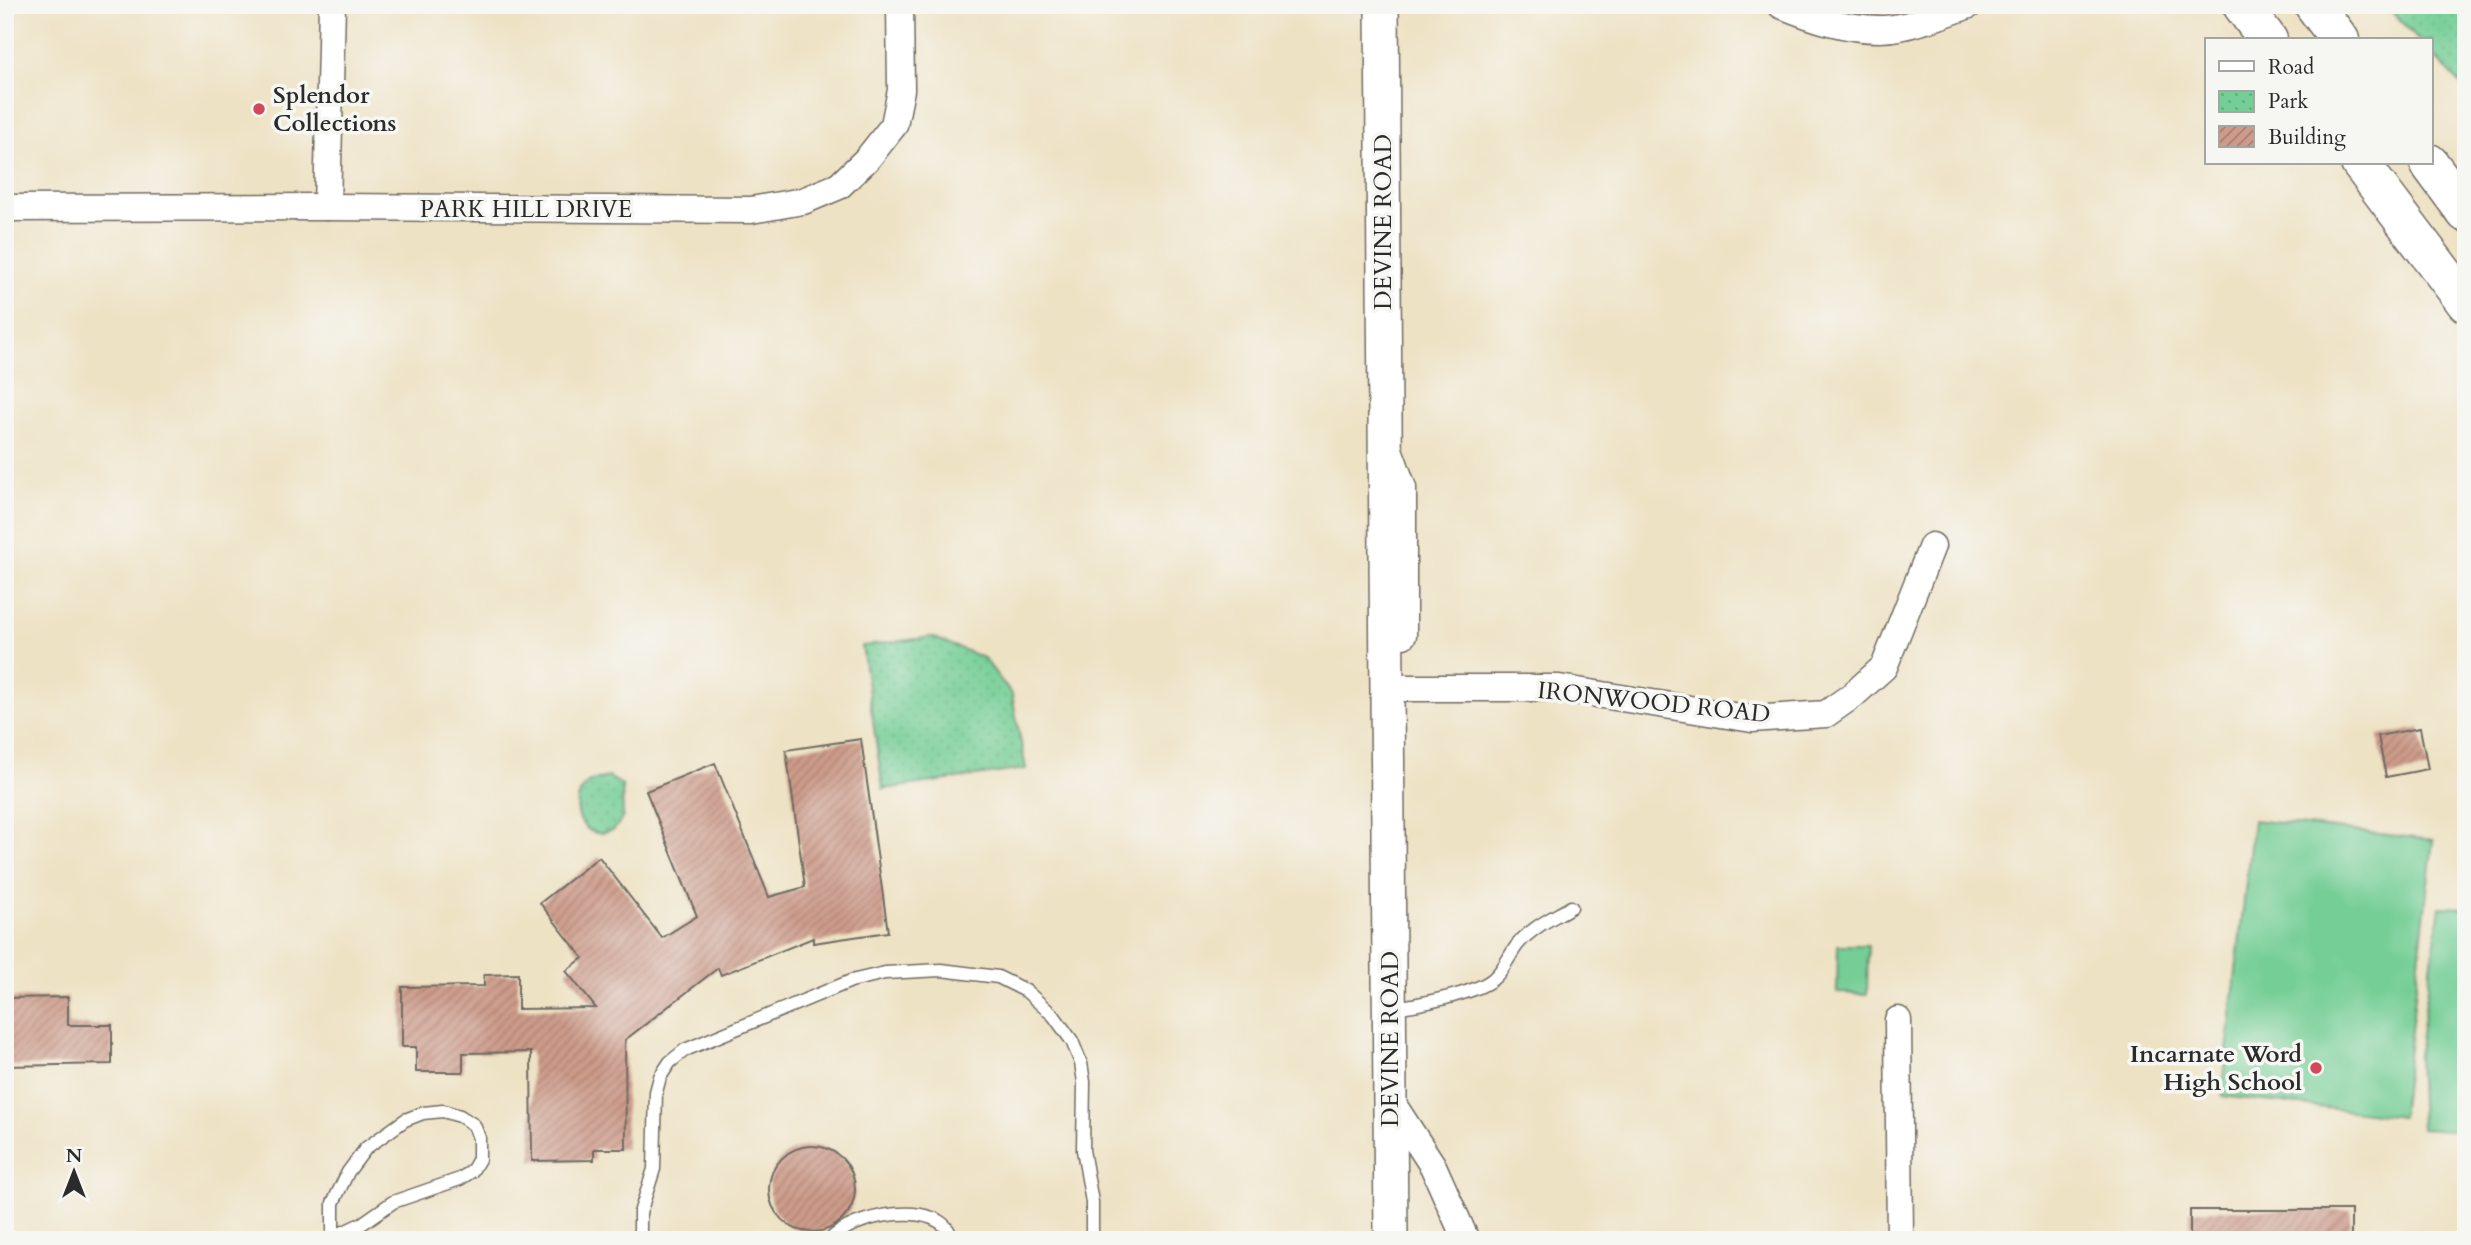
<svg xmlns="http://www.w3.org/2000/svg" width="2471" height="1245" font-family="Cardo,serif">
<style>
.park{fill:url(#park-dots);stroke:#507c60;stroke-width:2}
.pitch{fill:#75ce95;stroke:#507c60;stroke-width:2}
.building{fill:url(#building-hatch)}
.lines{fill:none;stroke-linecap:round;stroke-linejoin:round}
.service-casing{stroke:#6f6b61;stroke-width:15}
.minor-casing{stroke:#6f6b61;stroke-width:29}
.tertiary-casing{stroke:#6f6b61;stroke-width:36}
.motorway-casing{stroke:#6f6b61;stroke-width:41}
.path{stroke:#6f6b61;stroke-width:4.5;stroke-dasharray:5 5;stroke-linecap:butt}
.service{stroke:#fff;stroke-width:12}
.minor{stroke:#fff;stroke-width:26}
.tertiary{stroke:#fff;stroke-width:33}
.motorway{stroke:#fff;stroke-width:38}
.poi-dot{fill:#d1495b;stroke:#f6f6f2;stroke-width:2.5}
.labels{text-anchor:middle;stroke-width:7;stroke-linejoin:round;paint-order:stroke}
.poi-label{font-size:24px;font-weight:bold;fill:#2b2b2b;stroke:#f6f6f2;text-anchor:start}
.street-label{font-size:24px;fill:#2b2b2b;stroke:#f6f6f2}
</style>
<defs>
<pattern id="park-dots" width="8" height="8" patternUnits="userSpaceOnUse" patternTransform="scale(1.75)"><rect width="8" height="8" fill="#75ce95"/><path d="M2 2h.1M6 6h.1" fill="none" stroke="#65b181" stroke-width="1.8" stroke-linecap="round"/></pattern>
<pattern id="building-hatch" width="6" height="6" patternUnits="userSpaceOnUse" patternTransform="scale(1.75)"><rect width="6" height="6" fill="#ce9b8a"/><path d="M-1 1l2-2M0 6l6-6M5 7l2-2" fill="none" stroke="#a77f71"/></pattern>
</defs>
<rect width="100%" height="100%" fill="#f6f6f2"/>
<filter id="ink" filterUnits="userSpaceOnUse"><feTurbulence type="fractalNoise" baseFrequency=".0143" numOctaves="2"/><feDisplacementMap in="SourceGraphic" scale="14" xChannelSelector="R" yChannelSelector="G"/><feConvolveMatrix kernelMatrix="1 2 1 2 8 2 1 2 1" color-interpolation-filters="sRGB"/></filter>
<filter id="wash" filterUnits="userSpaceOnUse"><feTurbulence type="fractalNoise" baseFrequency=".00686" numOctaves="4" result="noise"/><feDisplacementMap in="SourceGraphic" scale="28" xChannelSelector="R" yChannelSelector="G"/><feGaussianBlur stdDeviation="1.57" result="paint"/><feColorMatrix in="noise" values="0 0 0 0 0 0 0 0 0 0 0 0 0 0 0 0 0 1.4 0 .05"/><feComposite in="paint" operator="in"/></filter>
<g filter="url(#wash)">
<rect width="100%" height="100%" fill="#eee2c4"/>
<g class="park">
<path d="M2386,5H2466V89L2431,53V40H2418Z"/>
<path d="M932,637L984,658L1012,695L1026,769L883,789L862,646Z"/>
<path d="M609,777L622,785L623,817L614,830C609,831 602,834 597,833C575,830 571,796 588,783C593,779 602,779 609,777Z"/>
</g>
<g class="pitch">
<path d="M2253,820L2433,840L2401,1117L2222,1096Z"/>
<path d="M2440,907L2466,908V1132L2421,1129L2418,1054Z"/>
<path d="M1838,945H1868L1867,994L1837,993Z"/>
</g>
<g id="blocks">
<g class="building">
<path d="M2420,728L2428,769L2386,777L2378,736Z"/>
<path d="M861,739L888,932L813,943V938L721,975L718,968L625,1040L626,1149H594V1160L532,1161L531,1052L463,1053V1072H416V1047H402V987L484,986V975L518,974V1009L596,1008L566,971L583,958L540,903L599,857L662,938L697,916L646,791L715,763L769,897L805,887L786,750Z"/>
<path d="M68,997V1025H112V1064L5,1066V998Z"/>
<circle cx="812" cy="1189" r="43"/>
<rect x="2190" y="1210" width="161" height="30"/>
</g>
</g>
</g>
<g filter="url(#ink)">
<use href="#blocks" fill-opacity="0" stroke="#6f6b61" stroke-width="2"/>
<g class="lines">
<g class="service-casing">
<g id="service">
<path d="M1390,1008C1414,1006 1475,994 1493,979C1505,969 1509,955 1518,944C1532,927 1553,918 1571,907"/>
<path d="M333,1240V1203L348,1172L366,1148L405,1120L423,1113L443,1111L460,1116L474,1125L479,1138V1159L472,1171L460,1179L393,1202L363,1223L333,1237"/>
<path d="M640,1240V1213L654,1169L656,1092L660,1077L670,1062L685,1050L851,981L885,973L941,970L998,977L1026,991L1054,1016L1072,1041L1081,1063L1084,1082L1083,1150L1092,1202V1240"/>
<path d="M830,1240C851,1215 943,1196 952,1240"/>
</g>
</g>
<g class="minor-casing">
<g id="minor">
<path d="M1781,5C1813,18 1845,29 1880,29C1905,29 1945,14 1969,5"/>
<path d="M327,207L332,5"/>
<path d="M5,208L327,207L751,210L803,201L839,186L868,158L894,125L901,90L900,5"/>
<path d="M1390,452L1403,488V635"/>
<path d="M1403,688H1559L1752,719L1826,714L1853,695L1884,667L1932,546"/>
<path d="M1898,1020L1900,1240"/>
<path d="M1390,1100L1433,1166L1466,1240"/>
</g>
</g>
<g class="tertiary-casing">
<path id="tertiary" d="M1382,5L1391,1240"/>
</g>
<g class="motorway-casing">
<g id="motorway">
<path d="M2242,5L2268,40"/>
<path d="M2314,5L2340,40"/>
<path d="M2360,163L2466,303"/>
<path d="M2429,163L2466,213"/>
</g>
</g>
<path class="path" d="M2463,5L2466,52"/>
<use href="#service" class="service"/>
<use href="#minor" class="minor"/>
<use href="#tertiary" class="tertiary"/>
<use href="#motorway" class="motorway"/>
</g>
</g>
<g class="poi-dot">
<circle cx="259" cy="109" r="7"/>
<circle cx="2316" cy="1068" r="7"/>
</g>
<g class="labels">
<g class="poi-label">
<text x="273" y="103">Splendor<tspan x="273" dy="28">Collections</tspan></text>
<text x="2302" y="1062" text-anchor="end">Incarnate Word<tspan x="2302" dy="28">High School</tspan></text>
</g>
<g class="street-label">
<text x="526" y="217">PARK HILL DRIVE</text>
<text transform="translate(1383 222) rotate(-90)" y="8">DEVINE ROAD</text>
<text transform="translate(1654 702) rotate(6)" y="8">IRONWOOD ROAD</text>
<text transform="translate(1390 1039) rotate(-90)" y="8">DEVINE ROAD</text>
</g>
</g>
<rect width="2471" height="1245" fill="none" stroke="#f6f6f2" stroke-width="28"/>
<rect x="2205" y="38" width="228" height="126" fill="#f6f6f2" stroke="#a5a5a2" stroke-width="2"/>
<rect x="2219" y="61" width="35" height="10" fill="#ffffff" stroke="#a5a5a2" stroke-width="2"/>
<text x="2268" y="74" font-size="21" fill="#2b2b2b">Road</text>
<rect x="2219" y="91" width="35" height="21" fill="url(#park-dots)" stroke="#a5a5a2" stroke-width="2"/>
<text x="2268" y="108" font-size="21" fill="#2b2b2b">Park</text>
<rect x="2219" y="126" width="35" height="21" fill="url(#building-hatch)" stroke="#a5a5a2" stroke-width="2"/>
<text x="2268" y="144" font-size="21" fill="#2b2b2b">Building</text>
<g transform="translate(74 1172)" stroke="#f6f6f2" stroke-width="5" paint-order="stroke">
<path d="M0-5L12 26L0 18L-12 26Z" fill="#2b2b2b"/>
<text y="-10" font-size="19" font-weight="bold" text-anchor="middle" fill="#2b2b2b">N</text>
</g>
</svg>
